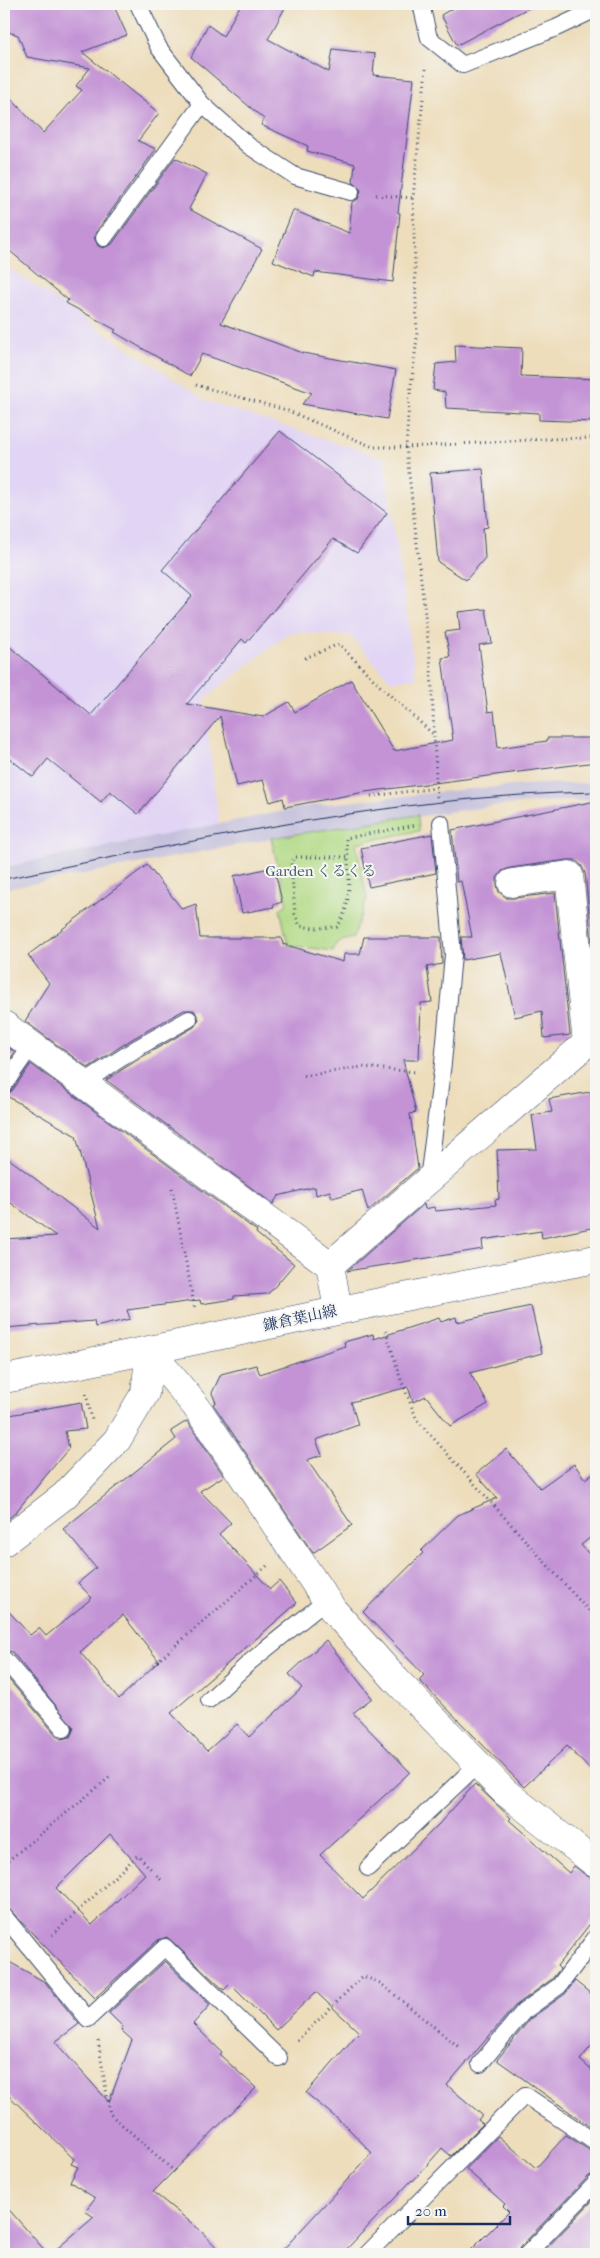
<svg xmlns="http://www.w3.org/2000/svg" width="600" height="2258" font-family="'IM FELL French Canon','Noto Serif JP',serif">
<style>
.built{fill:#e1d4f4}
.industrial{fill:#c5c0db}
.green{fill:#b0d983;stroke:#668470}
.building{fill:#c393d5;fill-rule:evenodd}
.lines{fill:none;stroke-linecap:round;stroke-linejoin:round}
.lane-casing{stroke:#3a496c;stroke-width:18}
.street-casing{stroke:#3a496c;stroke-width:29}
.secondary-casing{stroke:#3a496c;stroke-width:29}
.path{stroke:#3a496c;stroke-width:3;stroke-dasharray:1 4;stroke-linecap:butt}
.lane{stroke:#fff;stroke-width:16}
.street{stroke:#fff;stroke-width:28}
.secondary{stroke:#fff;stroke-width:28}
.tram{stroke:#1b2f5e;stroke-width:1}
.labels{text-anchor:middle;stroke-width:4;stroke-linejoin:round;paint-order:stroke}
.park-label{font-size:15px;fill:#405a67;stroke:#f6f6f2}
.street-label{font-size:15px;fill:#1b2f5e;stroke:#f6f6f2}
</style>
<rect width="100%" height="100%" fill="#f6f6f2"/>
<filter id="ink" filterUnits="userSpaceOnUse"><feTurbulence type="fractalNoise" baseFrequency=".02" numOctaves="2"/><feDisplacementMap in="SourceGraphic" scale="10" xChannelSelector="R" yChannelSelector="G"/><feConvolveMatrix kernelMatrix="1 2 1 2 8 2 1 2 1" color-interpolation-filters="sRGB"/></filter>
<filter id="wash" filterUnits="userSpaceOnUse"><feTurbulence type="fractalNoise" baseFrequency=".0096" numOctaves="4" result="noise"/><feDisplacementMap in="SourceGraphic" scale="20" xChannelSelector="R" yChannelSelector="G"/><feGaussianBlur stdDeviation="1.12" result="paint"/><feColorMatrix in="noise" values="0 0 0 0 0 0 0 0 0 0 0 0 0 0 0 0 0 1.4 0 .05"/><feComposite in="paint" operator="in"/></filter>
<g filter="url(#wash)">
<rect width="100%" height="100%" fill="#edddbb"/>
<path class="built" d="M4,265L206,401L384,458L416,678L391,681L351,636L290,632L204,699L219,825L4,867Z"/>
<path class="industrial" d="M596,783V801L569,800L493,806L312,831L4,889V867L309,806L469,789L539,784Z"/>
<path class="green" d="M418,815L419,831L356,843L367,898L353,938L337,942L333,951L288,945L280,909L287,904L271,838Z"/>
<g id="blocks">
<g class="building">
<path d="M4,4H113L127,35L82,52L159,113L138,141L156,149L96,232L94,237L98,246L103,248L112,244L175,158L207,174L189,209L262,249L221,323L303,353L396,370L387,419L302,404L312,393L202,354L190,376L114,332L116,330L66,303L68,300L4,246V91L43,133L82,90L76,86L90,68L27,57L18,35L8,32L4,22Z"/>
<path d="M241,4H287L268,39L329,72L333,49L375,54L373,75L414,79L398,213H400L393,282L315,272L314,277L273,261L293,210L349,233L352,202L358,199L361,190L353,182L355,164L307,151L308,146L261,125L264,119L191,57L208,25L223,36Z"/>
<path d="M460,4H536L457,45L441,15Z"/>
<path d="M455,345L522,348L521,376L596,379V422L539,420V413L446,408L445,392L433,390L436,364L456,362Z"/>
<path d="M280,431L387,513L357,553L333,539L246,643L242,639L187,704L263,717L289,702L295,712L351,680L394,751L453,740L442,658L450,657L445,632L460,630L458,612L486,609L492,643L479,645L488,712L494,711L498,748L547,741V738H596V762L365,792L285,807L283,798L270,802L263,780L237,786L220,716L138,814L110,791L101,802L48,759L33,777L4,754V642L91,715L192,596L162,570Z"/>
<path d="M483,469L488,527L483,528L485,558L466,580L438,562L430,473Z"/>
<path d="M596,801V983L585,873L581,865L575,860H567L510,868L502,871L497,878V885L499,892L507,898H514L555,893L570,1035L544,1038L542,1011L515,1017L501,953L463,960L461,937H472L461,881L457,882L456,872L452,830Z"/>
<path d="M432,834L436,873L369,887L361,848Z"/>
<path d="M147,865L182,909L196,904L200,938H281L283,944L343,962L344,954H360L364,937H441L442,964L427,967L432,1002L421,1003L419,1060H403L416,1112L410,1114L418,1168L368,1211L362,1190L332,1198L330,1191L316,1195L315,1187L278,1196L273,1204L106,1080L142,1057L194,1027L199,1019L194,1010H184L132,1039L88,1068L25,1021L49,983L28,955Z"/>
<path d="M274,867L282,902L273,905L274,907L242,913L234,876Z"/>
<path d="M8,1047L15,1052L4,1068V1053Z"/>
<path d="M31,1064L257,1231L256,1233L294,1264L271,1291L267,1294L234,1296V1299L201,1304L200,1300L127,1310L130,1319L95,1327L94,1321L4,1328V1239L56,1236L4,1198V1155L100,1228L76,1136L5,1095L12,1091Z"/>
<path d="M596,1091V1227L542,1238L541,1231L482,1240L483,1249L347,1271L424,1204L425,1209L434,1207L436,1211L496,1205L495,1200L499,1199L497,1150L537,1149L532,1115L552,1112L549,1099Z"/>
<path d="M531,1306L542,1353L470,1373L488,1404L450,1426L426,1396L413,1402L408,1387L351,1402L358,1425L316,1440L322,1455L307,1460L352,1525L313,1553L213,1404L216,1403L212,1393L221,1374L256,1365L260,1374L345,1346L344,1342L373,1334L374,1339L439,1318L441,1322L456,1317L457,1322Z"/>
<path d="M81,1402L86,1429L65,1431L69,1448L14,1514L4,1522V1416Z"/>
<path d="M187,1421L224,1476L200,1491L231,1523L219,1534L270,1589L279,1581L297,1603L171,1713L207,1751L237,1724L249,1737L302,1688L289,1674L326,1640L372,1698L353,1713L410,1772L320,1855L363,1899L439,1824L475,1784L511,1818L509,1820L569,1873L574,1866L587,1876L596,1879V1916L557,1966L560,1969L552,1979L515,2006L447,2085L482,2115L478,2120L483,2124L451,2156L442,2148L413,2181L412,2180L342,2254H279L372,2153L346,2126L306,2093L359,2032L316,1992L276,2030L230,1984L224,1990L167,1937L158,1940L95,1998L4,1904V1674L57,1736L61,1739L70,1737L74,1728L12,1652L4,1649V1606L30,1635L39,1628L46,1636L92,1598L78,1583L96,1568L63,1529L176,1439L171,1431ZM123,1615L159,1661L119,1699L80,1652ZM110,1834L145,1874L92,1925L56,1888Z"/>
<path d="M506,1449L540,1488L574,1464L585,1479L596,1471V1533L581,1545L596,1562V1776L567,1746L524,1787L419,1680L424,1675L363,1612L423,1553L421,1551L458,1515L497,1498L476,1474Z"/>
<path d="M4,1959L45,1982L79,2024L55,2042L109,2102L132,2040L121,2030L123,2027L109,2013L165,1961L210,2005L193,2024L222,2052L220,2055L256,2088L153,2192L199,2229L223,2254H51L94,2217L85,2211L95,2198L70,2182L78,2167L71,2164L74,2159L4,2091Z"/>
<path d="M575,1981L596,1998V2040L580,2060L596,2074V2131L497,2060L530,2019L565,1994Z"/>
<path d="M566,2135L590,2151L596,2153V2173L589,2176L520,2247L517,2254H467L509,2212L503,2206L505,2204L466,2169L498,2136L536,2168Z"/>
<path d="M596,2197V2254H541Z"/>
<path d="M4,2204L48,2254H4Z"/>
</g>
</g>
</g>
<g filter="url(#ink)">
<use href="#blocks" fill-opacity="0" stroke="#3a496c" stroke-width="1"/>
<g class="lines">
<g class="lane-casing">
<g id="lane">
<path d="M138,4L159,48L202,104L249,146L295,176L351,192"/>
<path d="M421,4L429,38L463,65L556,28L596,9"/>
<path d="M104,238L202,104"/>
<path d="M83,1083L137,1048L189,1019"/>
<path d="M4,1085L32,1045"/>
<path d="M428,1180L443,1063L453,955L441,823"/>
<path d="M4,1659L64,1729"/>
<path d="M209,1700L251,1661L327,1600"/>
<path d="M368,1868L477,1765"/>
<path d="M4,1916L88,2019L165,1947L279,2058"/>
<path d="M480,2064L523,2012L559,1986L596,1937"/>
<path d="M367,2254L525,2095L596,2143"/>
<path d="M527,2254L596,2183"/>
</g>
</g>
<g class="street-casing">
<g id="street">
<path d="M512,883L569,875L587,1043"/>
<path d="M4,1025L330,1265L338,1310"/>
<path d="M330,1265L596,1035"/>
<path d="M150,1351L195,1405L333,1610L396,1680L505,1792L596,1864"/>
</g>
</g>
<g class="secondary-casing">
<g id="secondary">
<path d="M4,1379C202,1341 398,1296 596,1259"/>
<path d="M4,1542L64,1496L117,1440L145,1393L150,1351"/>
</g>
</g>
<g class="path">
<path d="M426,69L413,198L417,338L409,402L406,447L431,668L437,799"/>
<path d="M376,195L413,198"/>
<path d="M196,385L286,410L373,447H406L545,439L596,438"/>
<path d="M305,658L339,644L379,685L435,736"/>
<path d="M371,796L436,788"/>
<path d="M347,857H295L291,862L295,914L300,926L314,928L337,927C355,902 348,868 346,838L416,825"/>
<path d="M304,1076L362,1067L416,1072"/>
<path d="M172,1188L195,1310"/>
<path d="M386,1331L400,1377L417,1420L596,1619"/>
<path d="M86,1394L92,1420"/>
<path d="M153,1665L267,1566"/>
<path d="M4,1864L110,1777"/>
<path d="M52,1935L138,1855L163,1882"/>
<path d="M98,2041L110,2114L174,2171"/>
<path d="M297,2041L363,1976L380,1983L460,2048"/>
</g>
<use href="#lane" class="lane"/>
<use href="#street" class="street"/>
<use href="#secondary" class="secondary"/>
<path class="tram" d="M4,879C200,840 396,795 596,792"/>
</g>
</g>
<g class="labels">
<g class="park-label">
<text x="321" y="876">Garden くるくる</text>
</g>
<g class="street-label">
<text transform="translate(300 1318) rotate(-12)" y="5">鎌倉葉山線</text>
</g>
</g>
<rect width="600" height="2258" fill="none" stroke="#f6f6f2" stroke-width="20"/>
<path d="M408 2216v8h102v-8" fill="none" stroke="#1b2f5e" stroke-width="2.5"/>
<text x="415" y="2216" font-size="15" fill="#1b2f5e" stroke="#f6f6f2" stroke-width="4" paint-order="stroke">20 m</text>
</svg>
